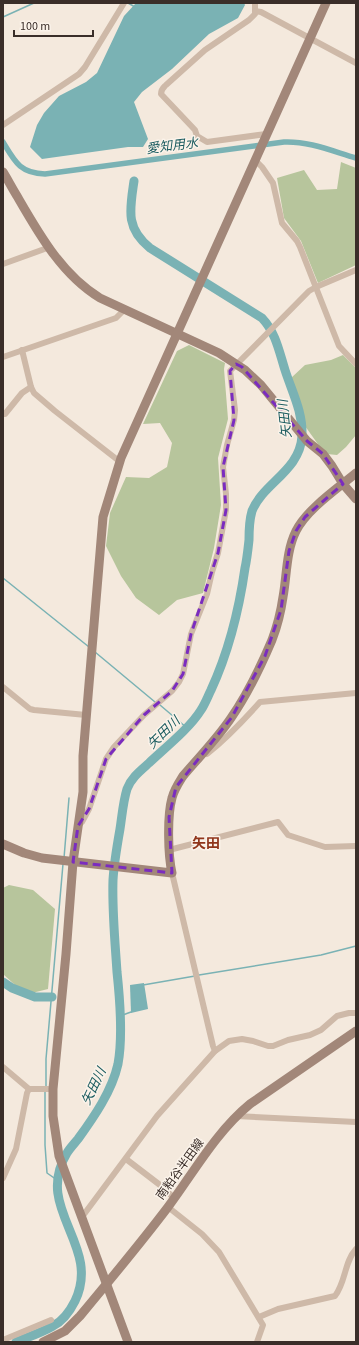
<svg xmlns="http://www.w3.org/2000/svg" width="359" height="1345" font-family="'Source Sans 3','Noto Sans JP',sans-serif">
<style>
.green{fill:#b7c59c}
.water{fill:#7ab2b4}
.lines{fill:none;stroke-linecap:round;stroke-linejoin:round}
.stream{stroke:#7ab2b4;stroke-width:1.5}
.canal{stroke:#7ab2b4;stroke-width:5.5}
.river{stroke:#7ab2b4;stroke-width:9}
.street{stroke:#ceb9a8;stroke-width:6}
.secondary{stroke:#a28779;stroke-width:9}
.marked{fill:none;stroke:#7b2cbf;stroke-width:3;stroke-dasharray:8 5;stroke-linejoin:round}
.labels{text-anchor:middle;stroke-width:3;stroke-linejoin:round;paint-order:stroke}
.street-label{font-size:12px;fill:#3a2e29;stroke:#fbf3ea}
.water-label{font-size:13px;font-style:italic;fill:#1a5b5f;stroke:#fbf3ea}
.quarter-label{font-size:14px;font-weight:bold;fill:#90351b;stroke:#fbf3ea}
</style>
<rect width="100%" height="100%" fill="#f4e9dd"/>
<g class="green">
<path d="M341,162L356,168V265L318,283L301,241L284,218L277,178L304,170L317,190L337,189Z"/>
<path d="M189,345L225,363L224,369L228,419L218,458L221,505L214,548L203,593L177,600L159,615L136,598L121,576L106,546L110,513L126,477L149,478L167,467L172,443L160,423L143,424L177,351Z"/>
<path d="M343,355L356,368V435L346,447L337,455L327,454L320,447L305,426L301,405L291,378L305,365L331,360Z"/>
<path d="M9,885L33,890L55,909L48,989L32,993L15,985L3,974V888Z"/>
</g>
<g class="water">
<path d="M136,3H244L245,5L238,18L209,34L172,69L142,92L134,102L148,139L143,147H128L42,159L30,147L37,125L44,113L59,96L86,82L97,73L124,16Z"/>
<path d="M144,983L148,1009L131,1013L130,985Z"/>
</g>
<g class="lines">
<g class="stream">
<path d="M128,3L135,7"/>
<path d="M3,17L34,3"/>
<path d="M3,578L89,647"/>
<path d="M95,652L155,702"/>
<path d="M160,705L187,728"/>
<path d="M64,858L69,798"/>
<path d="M199,975L321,955L356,946"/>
<path d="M143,985L195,976"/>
<path d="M120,1016L131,1012"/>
<path d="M46,1087V1059L63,864"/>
<path d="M45,1091V1145L47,1173L57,1180"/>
</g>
<path class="canal" d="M3,142C15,162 20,173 45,174L284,142C309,141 332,151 356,158"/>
<g class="river">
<path d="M3,982L12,988L35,997H52"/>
<path d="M16,1342C28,1337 41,1333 53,1326C63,1321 70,1311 75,1301C102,1245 33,1209 67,1153C70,1148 74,1144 78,1139C94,1117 112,1091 118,1064C123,1037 120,1000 117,972C115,941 112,911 113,880C114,863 117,846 120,829C122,816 123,802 127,789C131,778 140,771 149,763C165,748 190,728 201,710C205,704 208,696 211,690C229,651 239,610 245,568C247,559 248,549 249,540C249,530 249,521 252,511C263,483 300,471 302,436C303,412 292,392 285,370C279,351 276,333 262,318L150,248C125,228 130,209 134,181"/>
</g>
<g class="street">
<path d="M255,3V14L249,20L205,50L166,85C163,88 161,89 161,94L195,130L197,136L207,142L266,134"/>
<path d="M255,11L261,12L356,63"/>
<path d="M3,125L79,74L85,67L124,3"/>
<path d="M255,160L262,167L273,183L282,223L297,241L300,247L339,346L356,364"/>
<path d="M3,264L50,247"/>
<path d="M22,350L31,387L34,393L55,411L119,461"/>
<path d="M3,357L116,318L124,310"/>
<path d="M3,414H5L22,393L31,387"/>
<path d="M3,687L30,709L34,710L86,715"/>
<path d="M207,754C227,738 243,721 260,702L356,693"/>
<path d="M79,825L82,822L89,809L106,759L114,747L144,715L172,691L179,682L183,674L191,634L207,594L212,572L218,553L226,510V494L223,467L227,445L234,420L235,410L230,371L309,291L316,287L356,270"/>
<path d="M169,850L278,822L288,835L325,847L356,846"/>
<path d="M172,873L213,1046L215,1051"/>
<path d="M3,1067L29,1089H53"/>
<path d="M236,1116L356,1122"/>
<path d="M126,1159L160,1185L174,1198"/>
<path d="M3,1178L16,1149L27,1093L29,1089"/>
<path d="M168,1207L202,1234L219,1252L263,1325L257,1342"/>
<path d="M82,1217L157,1116L215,1051L229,1041L242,1039L253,1041L268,1046H273L288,1040L310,1035L321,1030L337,1016L349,1013H356"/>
<path d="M259,1317L278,1309L335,1296C346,1282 344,1262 356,1249"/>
<path d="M3,1340L51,1320"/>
</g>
<g class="secondary">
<path d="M3,172C8,180 12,188 17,196C39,234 62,275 100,298L219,353L245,370L261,385L307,441L323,454L332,466L343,484L356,499"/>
<path d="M3,844L24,853L42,858L172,873C168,855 167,816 172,798C174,790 178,784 183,776C199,757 217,739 231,718C247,695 261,666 272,640C277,627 281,611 283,597C287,575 286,551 296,531C307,509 337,489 356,473"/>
<path d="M43,1342L65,1331L80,1316C110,1280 140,1244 168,1207C194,1172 216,1132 250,1104L356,1031"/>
<path d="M128,1342L59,1156L53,1116V1089L66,954L73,862L83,792V756L103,517L121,458L326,3"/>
</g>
</g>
<path class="marked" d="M236,364L242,367L307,441L323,454L343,484L305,517L296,531L289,551L281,610L265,656L232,717L176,787L169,817L172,873L73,862L78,826L89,809L106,759L144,715L172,691L183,674L191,634L218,553L226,510L223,467L234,420L230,371Z"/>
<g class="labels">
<g class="street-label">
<text transform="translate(180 1169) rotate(-54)" y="4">南粕谷半田線</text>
</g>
<g class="water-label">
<text transform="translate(172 145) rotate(-7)" y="5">愛知用水</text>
<text transform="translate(284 419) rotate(-96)" y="5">矢田川</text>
<text transform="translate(163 732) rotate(-44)" y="5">矢田川</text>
<text transform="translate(93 1086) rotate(-64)" y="5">矢田川</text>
</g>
<g class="quarter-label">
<text x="206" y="848">矢田</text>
</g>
</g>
<rect width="359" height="1345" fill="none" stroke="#3a2e29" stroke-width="8"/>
<path d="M14 30v6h79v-6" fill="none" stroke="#3a2e29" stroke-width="2"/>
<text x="20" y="30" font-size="12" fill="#3a2e29" stroke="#fbf3ea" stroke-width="3" paint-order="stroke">100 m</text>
</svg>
